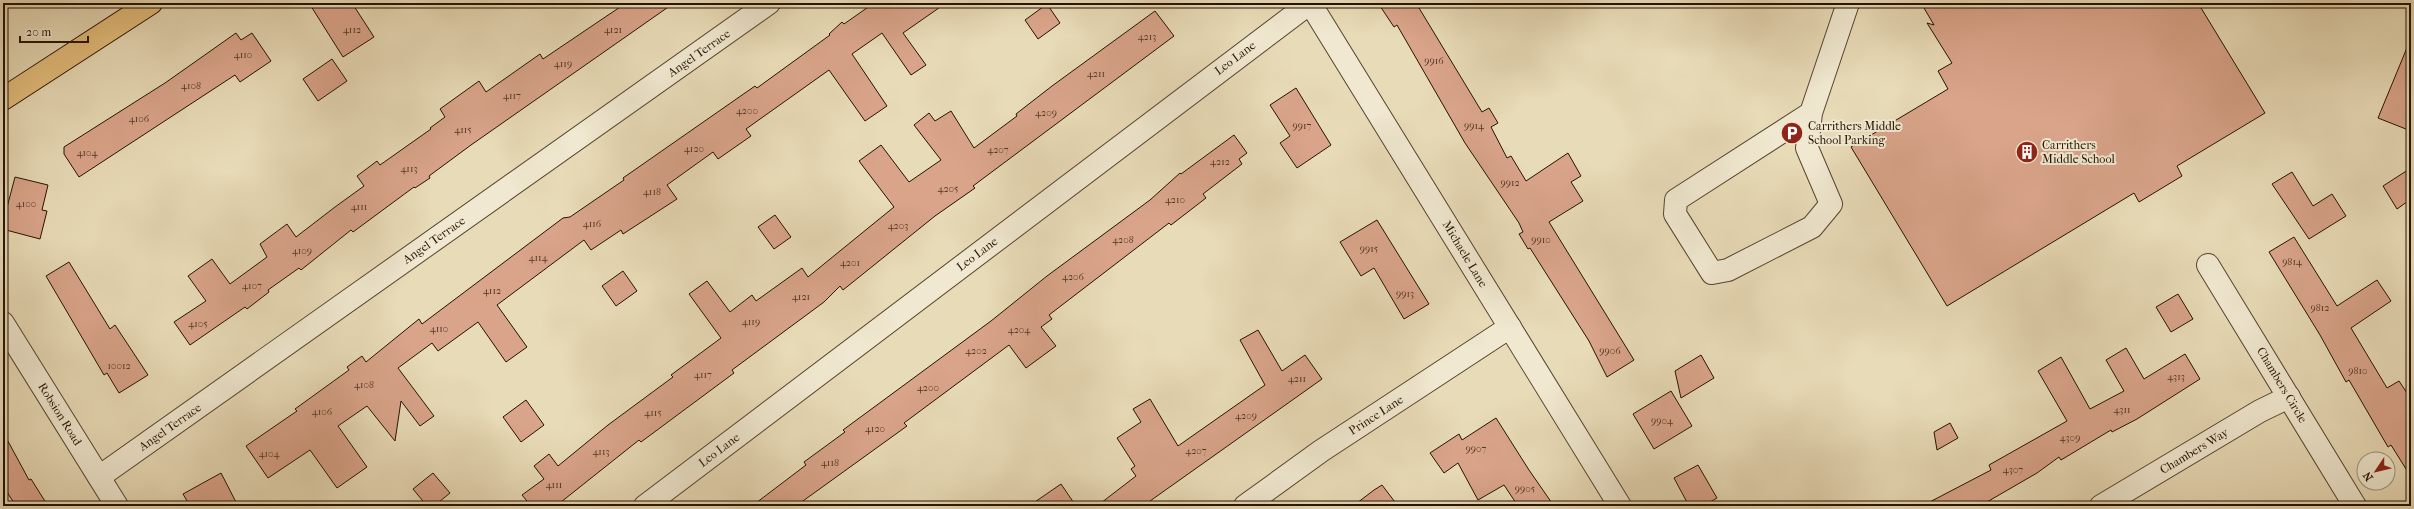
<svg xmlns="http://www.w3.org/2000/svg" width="2414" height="509" font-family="'IM FELL French Canon',serif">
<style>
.building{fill:#d9a48a;stroke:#251200}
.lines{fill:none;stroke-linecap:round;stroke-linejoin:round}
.minor-casing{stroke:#56442e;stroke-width:24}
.major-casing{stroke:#251200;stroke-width:24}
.minor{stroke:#f0e8d0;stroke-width:22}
.major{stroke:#e4be7c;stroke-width:22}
.labels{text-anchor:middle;stroke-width:4;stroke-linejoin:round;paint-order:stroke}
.number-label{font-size:10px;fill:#523622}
.street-label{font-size:12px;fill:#251200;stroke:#f0e8d0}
.poi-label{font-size:12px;fill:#251200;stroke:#f0e8d0;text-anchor:start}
</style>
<rect width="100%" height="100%" fill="#e8dbb7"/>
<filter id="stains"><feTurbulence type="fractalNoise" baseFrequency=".005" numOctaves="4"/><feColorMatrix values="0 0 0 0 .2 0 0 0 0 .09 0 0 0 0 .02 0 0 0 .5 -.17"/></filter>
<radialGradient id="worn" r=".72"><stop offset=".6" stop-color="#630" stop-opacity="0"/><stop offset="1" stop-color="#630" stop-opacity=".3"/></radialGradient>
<g class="building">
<path d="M309,3H352L374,37L343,57Z"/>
<path d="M626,3H674L471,145L429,176L430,178L415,188L414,187L353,232L351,230L301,270L299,268L268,290L269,292L247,309L245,307L190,345L174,322L206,301L188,276L212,259L230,284L267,257L260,244L287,224L296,237L335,207L364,186L357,176L377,161L380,165L431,129L430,128L445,117L440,109L479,81L486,92L540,54L543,59Z"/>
<path d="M874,3H946L903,33L926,65L911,75L882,33L852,54L887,106L865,121L829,70L746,129L751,136L718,159L713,152L667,185L677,199L623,234L621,230L591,250L584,240L497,305L527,347L506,362L478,322L438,351L432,343L398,368L434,416L420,426L401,401L395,441L367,406L338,426L367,467L337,488L310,450L268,478L246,446L297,411L295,409L349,370L347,367L362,356L366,362L419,319L422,324L563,218L570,217L624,180L623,178L755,86L757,88L830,35L829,34L842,22L844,24Z"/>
<path d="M1378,3H1416L1482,112L1489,108L1498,123L1491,127L1507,158L1511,156L1526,181L1568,153L1581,176L1571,182L1583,201L1549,222L1634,360L1607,377L1589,341L1530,248L1528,249L1519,234L1523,232L1519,223L1465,143L1397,25L1394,27Z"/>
<path d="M1921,3H2198L2265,113L2177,166L2182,176L2139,202L2134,193L1947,306L1851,147L1948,89L1938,71L1952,63L1927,23L1934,25Z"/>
<path d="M1047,4L1060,23L1038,39L1025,20Z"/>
<path d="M1155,11L1174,36L973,186L975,188L935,216L843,290L840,286L824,302L732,370L734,373L641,442L639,440L556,506H531L522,495L544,479L534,466L549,454L558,466L608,425L673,377L671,375L721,338L689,294L707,281L730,312L752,295L756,301L802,268L808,277L894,207L859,161L881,145L909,182L941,160L914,125L929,113L935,121L951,111L974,148L1017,116L1016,114L1052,86Z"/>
<path d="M236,33L241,40L252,33L271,61L240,82L235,75L79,177L64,154V147L165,83Z"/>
<path d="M2411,38V131L2378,118Z"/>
<path d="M332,59L347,81L318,101L303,79Z"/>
<path d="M1296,88L1331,145L1297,168L1280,143L1290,136L1270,105Z"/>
<path d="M1234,135L1247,153L1239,159L1242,164L1203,194L1206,198L1171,225L1169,223L1049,315L1052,319L1041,327L1056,346L1026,368L1009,345L904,423L907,426L796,506H752L806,465L804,462L845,432L843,430L991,321L1047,276L1150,200L1180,173L1181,174Z"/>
<path d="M2411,168V199L2397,209L2383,186Z"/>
<path d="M2292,172L2313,206L2332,194L2346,216L2309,239L2272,184Z"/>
<path d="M15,177L48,185L42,210L47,211L40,239L6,230L5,215Z"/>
<path d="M775,215L791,237L774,249L758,227Z"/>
<path d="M1377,220L1429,304L1404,319L1374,268L1361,276L1340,242Z"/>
<path d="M2294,237L2337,306L2377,280L2391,301L2351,328L2387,388L2399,381L2411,399V477L2391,445L2388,447L2349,380L2346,382L2320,335L2269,252Z"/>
<path d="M69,262L110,329L115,325L148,375L119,393L107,373L104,375L46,276Z"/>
<path d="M623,271L637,291L616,306L602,286Z"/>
<path d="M2178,294L2193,319L2171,332L2156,307Z"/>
<path d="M1258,330L1282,371L1305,355L1322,379L1143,506H1097L1136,476L1131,469L1135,466L1117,438L1141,422L1133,409L1150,399L1178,446L1265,385L1240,340Z"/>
<path d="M2126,348L2144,379L2185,354L2200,379L2137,419L2112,432L2111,430L2061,460L2059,457L2037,473L1980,506H1922L1991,470L1989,465L2067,421L2038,371L2061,357L2090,409L2124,391L2106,360Z"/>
<path d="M1701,355L1714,378L1681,398L1675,371Z"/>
<path d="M1671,391L1692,426L1654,449L1633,414Z"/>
<path d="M526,400L544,425L521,442L503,417Z"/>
<path d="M1496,418L1529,470L1554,506H1518L1504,485L1478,500L1458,463L1444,473L1430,453L1459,434L1462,440Z"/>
<path d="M1950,423L1958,438L1937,450L1934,432Z"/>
<path d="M3,432L29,480L31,479L48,506H16L3,486Z"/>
<path d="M1698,465L1717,498L1703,506H1689L1674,478Z"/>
<path d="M221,473L238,506H190L183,494Z"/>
<path d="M433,473L450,493L434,506H427L413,489Z"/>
<path d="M1061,484L1076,506H1029Z"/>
<path d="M1382,485L1398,506H1353L1374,490Z"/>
</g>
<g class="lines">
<g class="minor-casing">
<g id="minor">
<path d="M1310,3L1620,506"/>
<path d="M1811,113L1676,200L1675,214L1712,273L1728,270L1812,227L1831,204L1807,148L1811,113L1848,3"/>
<path d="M2208,265L2355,506"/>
<path d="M3,323L117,506"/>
<path d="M99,477L769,3"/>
<path d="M645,506L1310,3"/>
<path d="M1245,506L1321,451L1510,327"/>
<path d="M2101,506L2260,411L2289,397"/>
</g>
</g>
<g class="major-casing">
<path id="major" d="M3,99L151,3"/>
</g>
<use href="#minor" class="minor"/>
<use href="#major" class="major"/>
</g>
<defs>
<g id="parking-disc" transform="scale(1.15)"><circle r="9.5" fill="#8f2418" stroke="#f0e8d0"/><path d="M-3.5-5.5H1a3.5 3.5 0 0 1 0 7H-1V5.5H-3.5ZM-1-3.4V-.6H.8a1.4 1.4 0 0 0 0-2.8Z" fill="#fff"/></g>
<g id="building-disc" transform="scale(1.15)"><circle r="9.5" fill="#8f2418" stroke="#f0e8d0"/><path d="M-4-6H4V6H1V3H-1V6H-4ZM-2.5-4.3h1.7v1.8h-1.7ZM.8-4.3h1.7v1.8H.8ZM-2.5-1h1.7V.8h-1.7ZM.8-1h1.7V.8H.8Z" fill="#fff"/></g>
</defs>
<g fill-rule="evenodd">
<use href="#parking-disc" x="1792" y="133"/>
<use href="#building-disc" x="2027" y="152"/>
</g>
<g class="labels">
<g class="number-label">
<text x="352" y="33">4112</text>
<text x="613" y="33">4121</text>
<text x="1147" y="40">4213</text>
<text x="243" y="58">4110</text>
<text x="1434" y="64">9916</text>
<text x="563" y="67">4119</text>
<text x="1096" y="77">4211</text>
<text x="191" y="89">4108</text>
<text x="512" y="99">4117</text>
<text x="747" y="114">4200</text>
<text x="1046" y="116">4209</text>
<text x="139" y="122">4106</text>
<text x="1302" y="129">9917</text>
<text x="1474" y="129">9914</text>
<text x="463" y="133">4115</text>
<text x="694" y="152">4120</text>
<text x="998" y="153">4207</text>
<text x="87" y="156">4104</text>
<text x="1220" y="165">4212</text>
<text x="409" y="172">4113</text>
<text x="1510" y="186">9912</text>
<text x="948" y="192">4205</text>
<text x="652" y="195">4118</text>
<text x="1175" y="203">4210</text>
<text x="26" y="207">4100</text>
<text x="359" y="210">4111</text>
<text x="592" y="227">4116</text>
<text x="898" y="229">4203</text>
<text x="1123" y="243">4208</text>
<text x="1541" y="243">9910</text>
<text x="1369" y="252">9915</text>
<text x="302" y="254">4109</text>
<text x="538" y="261">4114</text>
<text x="2292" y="265">9814</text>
<text x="850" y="266">4201</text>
<text x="1073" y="280">4206</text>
<text x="252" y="289">4107</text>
<text x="492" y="294">4112</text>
<text x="1405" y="297">9913</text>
<text x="801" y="300">4121</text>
<text x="2320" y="311">9812</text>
<text x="751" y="325">4119</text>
<text x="198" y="327">4105</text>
<text x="439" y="332">4110</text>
<text x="1019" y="333">4204</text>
<text x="976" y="354">4202</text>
<text x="1610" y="354">9906</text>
<text x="119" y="369">10012</text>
<text x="2358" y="374">9810</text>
<text x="703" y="378">4117</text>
<text x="2176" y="380">4313</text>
<text x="1297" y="382">4211</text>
<text x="364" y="388">4108</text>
<text x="928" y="391">4200</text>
<text x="2122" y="413">4311</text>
<text x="322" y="415">4106</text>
<text x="653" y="416">4115</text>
<text x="1246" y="419">4209</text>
<text x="1662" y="424">9904</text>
<text x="875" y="432">4120</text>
<text x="2070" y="441">4309</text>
<text x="1476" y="452">9907</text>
<text x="1196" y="454">4207</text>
<text x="601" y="455">4113</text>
<text x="269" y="457">4104</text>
<text x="830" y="466">4118</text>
<text x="2013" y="473">4307</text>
<text x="554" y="488">4111</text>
<text x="1525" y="492">9905</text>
</g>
<g class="street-label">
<text transform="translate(699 53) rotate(-35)" y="4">Angel Terrace</text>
<text transform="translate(1235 58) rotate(-37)" y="4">Leo Lane</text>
<text transform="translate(434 240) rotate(-35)" y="4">Angel Terrace</text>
<text transform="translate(977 254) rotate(-37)" y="4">Leo Lane</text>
<text transform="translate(1465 254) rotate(59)" y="4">Michaele Lane</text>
<text transform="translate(2282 385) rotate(59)" y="4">Chambers Circle</text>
<text transform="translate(60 414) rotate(58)" y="4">Robsion Road</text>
<text transform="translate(1376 415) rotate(-33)" y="4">Prince Lane</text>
<text transform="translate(170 427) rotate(-35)" y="4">Angel Terrace</text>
<text transform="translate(719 450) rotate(-37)" y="4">Leo Lane</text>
<text transform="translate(2194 451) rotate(-31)" y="4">Chambers Way</text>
</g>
<g class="poi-label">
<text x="1808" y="130">Carrithers Middle<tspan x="1808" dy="14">School Parking</tspan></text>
<text x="2042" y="149">Carrithers<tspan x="2042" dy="14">Middle School</tspan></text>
</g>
</g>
<rect width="2414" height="509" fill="none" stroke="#e8dbb7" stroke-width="16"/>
<rect x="4" y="4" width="2406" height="501" fill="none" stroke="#251200" stroke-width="2"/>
<rect x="8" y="8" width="2398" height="493" fill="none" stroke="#251200"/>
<g transform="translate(2376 471) rotate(235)"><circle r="19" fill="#f0e8d0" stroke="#9f927d"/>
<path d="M0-3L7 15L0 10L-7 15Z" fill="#8f2418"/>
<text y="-6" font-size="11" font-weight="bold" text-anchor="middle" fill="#251200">N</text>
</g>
<path d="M20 36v6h68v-6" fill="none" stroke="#251200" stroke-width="2"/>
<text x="26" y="36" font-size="12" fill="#251200" stroke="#f0e8d0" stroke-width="3" paint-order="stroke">20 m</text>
<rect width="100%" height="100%" filter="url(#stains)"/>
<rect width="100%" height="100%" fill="url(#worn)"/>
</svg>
